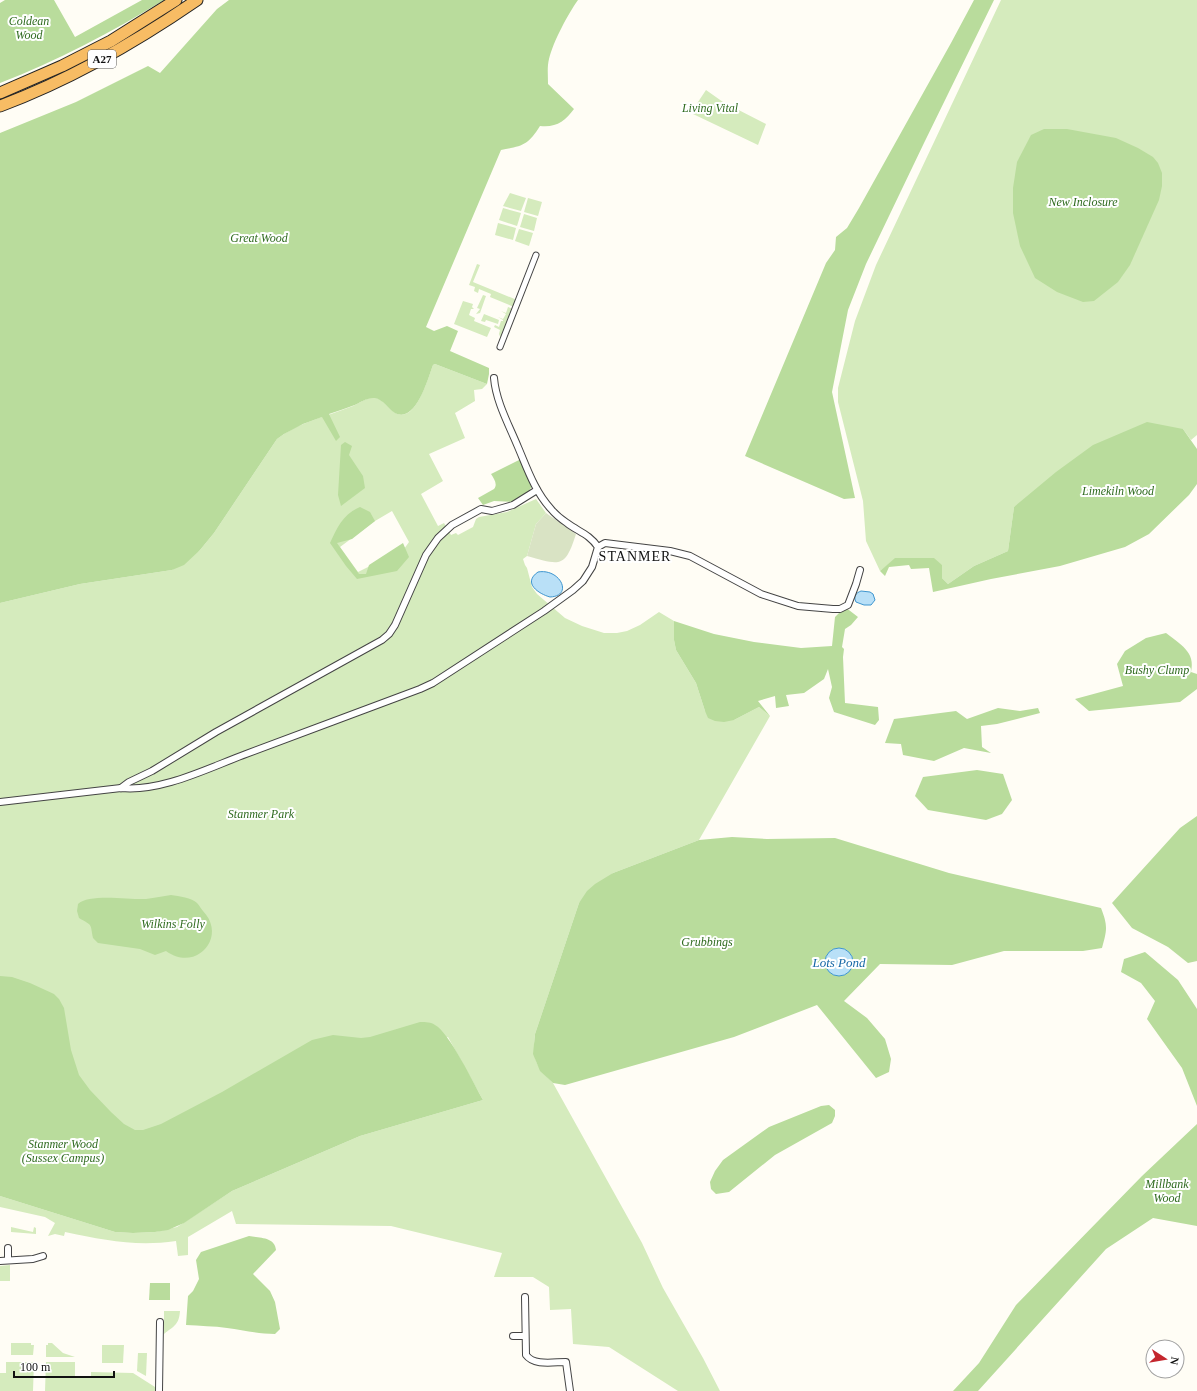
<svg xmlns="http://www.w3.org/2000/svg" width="1197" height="1391" font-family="Georgia,serif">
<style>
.green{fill:#d5ebbd;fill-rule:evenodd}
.forest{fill:#b9dc9c}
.cemetery{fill:#d9e3c4}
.water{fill:#b9e0f7;stroke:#3f96cf}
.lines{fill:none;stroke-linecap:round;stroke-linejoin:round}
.pedestrian-casing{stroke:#444;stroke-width:7}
.minor-casing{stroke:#444;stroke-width:8}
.trunk-casing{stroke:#222;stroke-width:13}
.pedestrian{stroke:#fff;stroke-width:5}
.minor{stroke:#fff;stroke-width:6}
.trunk{stroke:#f7bc64;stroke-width:11}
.labels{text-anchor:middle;stroke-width:4;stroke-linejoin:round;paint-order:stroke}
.shield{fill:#fff;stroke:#585858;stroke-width:1}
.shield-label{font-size:11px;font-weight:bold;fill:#111}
.park-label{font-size:12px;font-style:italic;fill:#2f6b1f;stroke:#fff}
.water-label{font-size:13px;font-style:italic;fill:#1768a6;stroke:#fff}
.quarter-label{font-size:14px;letter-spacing:1px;fill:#111;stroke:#fff}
</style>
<rect width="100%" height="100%" fill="#fffdf5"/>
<g class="green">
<path d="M1001,0H1197V435L1191,440L1183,429L1014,507L1008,551L974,566L948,584L942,578V565L909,559H895L880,571L866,541L863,501L838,402V388L855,321L876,265Z"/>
<path d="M706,90L723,102L766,124L758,145L693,114L698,102Z"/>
<path d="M510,193L526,198L521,211L503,206Z"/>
<path d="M528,198L542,202L538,216L524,212Z"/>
<path d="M503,208L521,213L517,226L499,220Z"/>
<path d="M524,214L537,218L534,231L520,227Z"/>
<path d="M498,223L516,228L513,240L495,235Z"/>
<path d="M519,229L533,233L529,246L515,241Z"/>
<path d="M477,264L480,265L473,282L517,300L514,307L490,297L491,294L479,289L478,293L474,291L475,287L469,285Z"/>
<path d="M483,295L486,296L480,313L476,314L480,309L477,308Z"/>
<path d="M463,301L473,304L472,307L474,309H471L469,315L475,318L474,321L491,328L487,337L454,324Z"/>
<path d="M508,307L513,309L501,339L499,334L500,330L494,327L495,325L499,327L501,321H503V320L498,317L503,319L506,314L501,311L506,313Z"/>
<path d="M484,314L499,320L498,324L486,320L485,322L481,321Z"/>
<path d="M435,364L487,384L482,389L474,390L475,401L455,413L465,438L429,454L443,481L421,494L438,526L444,523L451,535L456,533L458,535L473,527L476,519L479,517L507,512L536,499L546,513L536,524L527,556L523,559L525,565L527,568L532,587L537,594L565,618L582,626L604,633H617L627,631L640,625L659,612L674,621V640L676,650L696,683L705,711L734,720L759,707L770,716L699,840L613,873L579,903L535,1034C532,1058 535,1066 553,1083L642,1243L663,1288L703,1358L720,1391H678L609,1347L573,1344L571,1309L550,1310L549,1287L533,1277H494L502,1253L391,1226L236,1224L232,1211L188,1237V1255L178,1256L176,1241C136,1247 104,1240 65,1232L64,1236L55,1234L48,1236L55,1223L45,1217L0,1207V1196L115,1232L133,1233L155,1232L177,1227L232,1191L360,1136L483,1100L448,1037L115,1141L0,997V603L80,584L172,570L200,550L214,533L277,439C299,422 328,416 353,406C358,404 364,399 370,398C381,396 385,405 393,411C414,429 428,378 433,365ZM392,511L409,542L404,549L358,572L340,547L375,521Z"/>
<path d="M11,1227L33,1232L34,1227L36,1228V1234L11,1232Z"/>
<path d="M10,1265V1281H0V1266Z"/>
<path d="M164,1311H180C179,1325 174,1326 164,1334Z"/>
<path d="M11,1343H31V1345H34L33,1355H11Z"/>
<path d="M48,1343H52L63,1353L75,1357H46V1345H48Z"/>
<path d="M102,1345H124L123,1363H102Z"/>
<path d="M138,1353H147L146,1376L137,1371Z"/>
<path d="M6,1362H34L33,1391H0V1373H6Z"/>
<path d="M46,1362H75V1376L91,1377V1372L133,1373L155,1387V1391H45Z"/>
</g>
<g class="forest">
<path d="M5,0H54L75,37L142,0H164C112,32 57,61 0,83V3Z"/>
<path d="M229,0H578C568,14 553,42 549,59C547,67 548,75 548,84L574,109C565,121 556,128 540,126C528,145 523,146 501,150L426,327L434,331L447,326L458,331L450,351L489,368V374L487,384L435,364L433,365C428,378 416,424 395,413C388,409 384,400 375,398C367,397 360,403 352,406C345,409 337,411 329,414L340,437L336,441L322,417L303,424L284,434L277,439L214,533L200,550L184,565L172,570L80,584L0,603V133L76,102L148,66L160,73L217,9Z"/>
<path d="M974,0H994L924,143L866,264L848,310L832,392L855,498L844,499L745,456L826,263L835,250L836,237L847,228L859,208L951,43Z"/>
<path d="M1044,129H1067L1116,138L1138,148L1153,157L1158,163L1162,173V186L1159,200L1130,265L1118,282L1094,301L1083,302L1057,292L1035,278L1020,246L1013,213V188L1017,162L1031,135Z"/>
<path d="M1147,422L1183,429L1197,449V484L1189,495L1149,534L1125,547L1060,566L991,579L933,592L929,568L911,569L909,565L889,567L885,576L880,571L895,558H934L942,565V578L948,584L974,566L1008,551L1014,507L1056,472L1093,445Z"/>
<path d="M345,442L352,446L349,455L363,476L365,488L341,506L338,495L341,445Z"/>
<path d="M521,459L532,484L531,488L528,492L513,502L494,501L483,505L478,498L494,489C498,484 494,479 491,474Z"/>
<path d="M360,507L370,512L375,521L352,539L337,543L359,574H366L369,565L403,543L409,557L397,571L357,579L346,566L330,543C337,528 343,514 360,507Z"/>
<path d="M845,607L858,617L851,625L845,629L842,647L844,649L843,657L845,703L878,707L879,720L875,725L834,712L829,698L832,687L828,669L824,679L804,693L786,695L789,706L776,708L775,696L758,701L770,716L759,707L734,720L724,722L715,721L708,718L705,711L696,683L676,650L674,640V621L714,634L754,642L801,648L832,646L835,617Z"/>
<path d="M1166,633C1180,644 1196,652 1191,672L1197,674V689L1180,702L1089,711L1075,699L1123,686L1117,664L1125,651L1146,638Z"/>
<path d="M998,708L1020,711L1038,708L1040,713L997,724L981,726L982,747L991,753L964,748L934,761L903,755L901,744L885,743L894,719L956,711L967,719Z"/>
<path d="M977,770L1003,774L1012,800L1002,814L986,820L928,810L915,796L923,777Z"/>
<path d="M1197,816V961L1188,963L1168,947L1132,928L1112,903L1180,828Z"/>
<path d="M732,837L767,839L835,838L949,873L1101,908C1108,926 1107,930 1102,948L1083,951H1004L952,965L880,964L844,1001L867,1018L885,1039L891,1059L889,1072L876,1078L817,1005L734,1037L565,1085L553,1083L540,1071L533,1054L535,1034L579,903L587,891L595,884L613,873L699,840Z"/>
<path d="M171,895C179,896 192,898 197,903C200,906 201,909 203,911C228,937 196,973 166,951L155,955L140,949L98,943L93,938C90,923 93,926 79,918L77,911L78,904C89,893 131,900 146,899C155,898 163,896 171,895Z"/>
<path d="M1145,952L1178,980L1197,1009V1106L1182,1068L1147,1019L1155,1001L1141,983L1121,972L1124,959Z"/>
<path d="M0,976L12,977L30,983L54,994L59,999L64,1008L71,1050L79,1075L90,1090L111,1112L124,1124L135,1130H143L161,1124L222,1092L312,1040L333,1035L361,1038L370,1037L420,1022C426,1022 431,1022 435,1025C449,1032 474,1084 483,1100L360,1136L232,1191L184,1223L168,1230L155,1232L133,1233L115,1232L0,1196Z"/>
<path d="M829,1105L835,1110V1116L832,1123L775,1155L729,1192L716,1194L711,1189L710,1182L715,1171L723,1160L769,1127L821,1106Z"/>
<path d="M1197,1124V1226L1153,1218L1106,1249L978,1391H953L979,1363L1016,1305L1142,1176Z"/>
<path d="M249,1236C260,1238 275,1237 276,1250L253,1274L270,1291L275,1302L280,1329L275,1334C258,1334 243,1330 227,1328C214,1326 200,1326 186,1325L188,1296L193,1291L199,1279L196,1260L201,1252Z"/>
<path d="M150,1283H170V1300H149Z"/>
</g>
<path class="cemetery" d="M546,513L576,534C565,569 560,565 527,556L536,524Z"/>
<g class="water">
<path d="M538,572C560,568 574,596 550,597C539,594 522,583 538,572Z"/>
<path d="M861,591L870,592L873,594L875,600L871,605H864L856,602C853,596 856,593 861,591Z"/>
<circle cx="839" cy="962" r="14"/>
</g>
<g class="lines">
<g class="pedestrian-casing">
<path id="pedestrian" d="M500,347L536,255"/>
</g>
<g class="minor-casing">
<g id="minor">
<path d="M598,547L605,543L670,551L690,556L761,594L798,606L833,609H840L848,605L856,584L860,570"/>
<path d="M121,788L129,782L152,771L216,732L382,640L389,634L395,625L426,555L438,538L452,525L481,509L492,511L513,505L537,490"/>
<path d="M0,802L121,788C162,792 208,768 246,754C304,732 362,711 420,689L433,683L544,611L573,590L583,581L592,567L598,547C589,534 579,532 567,523C561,519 555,514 551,509C535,492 527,468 518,447C509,425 496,402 494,378"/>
<path d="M8,1260V1248"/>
<path d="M0,1261L33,1259L43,1256"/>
<path d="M525,1297L526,1355C534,1366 553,1362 566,1362L570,1391"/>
<path d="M513,1336H525"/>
<path d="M159,1391L160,1322"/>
</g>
</g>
<g class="trunk-casing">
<g id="trunk">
<path d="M0,93L62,66L111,41L176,0"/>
<path d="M0,106C70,80 136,42 197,0"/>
</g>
</g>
<use href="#pedestrian" class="pedestrian"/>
<use href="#minor" class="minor"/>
<use href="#trunk" class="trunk"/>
</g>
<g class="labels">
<rect class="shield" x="88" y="50" width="28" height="18" rx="3"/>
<g class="shield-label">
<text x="102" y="63">A27</text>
</g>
<g class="park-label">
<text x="29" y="25">Coldean<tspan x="29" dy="14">Wood</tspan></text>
<text x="710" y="112">Living Vital</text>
<text x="1083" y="206">New Inclosure</text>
<text x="259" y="242">Great Wood</text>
<text x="1118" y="495">Limekiln Wood</text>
<text x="1157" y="674">Bushy Clump</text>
<text x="261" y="818">Stanmer Park</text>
<text x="173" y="928">Wilkins Folly</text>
<text x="707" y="946">Grubbings</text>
<text x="63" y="1148">Stanmer Wood<tspan x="63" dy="14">(Sussex Campus)</tspan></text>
<text x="1167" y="1188">Millbank<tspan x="1167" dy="14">Wood</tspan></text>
</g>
<g class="water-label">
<text x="839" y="967">Lots Pond</text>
</g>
<g class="quarter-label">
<text x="635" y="561">STANMER</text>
</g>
</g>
<g transform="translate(1165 1359) rotate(102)"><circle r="19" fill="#ffffff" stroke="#a0a0a0"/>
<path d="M0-3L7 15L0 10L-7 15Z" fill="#c4262e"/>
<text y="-6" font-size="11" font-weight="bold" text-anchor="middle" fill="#111111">N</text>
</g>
<path d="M14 1371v6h100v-6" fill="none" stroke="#111111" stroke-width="2"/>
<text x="20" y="1371" font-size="12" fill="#111111" stroke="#ffffff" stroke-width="3" paint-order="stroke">100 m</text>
</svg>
